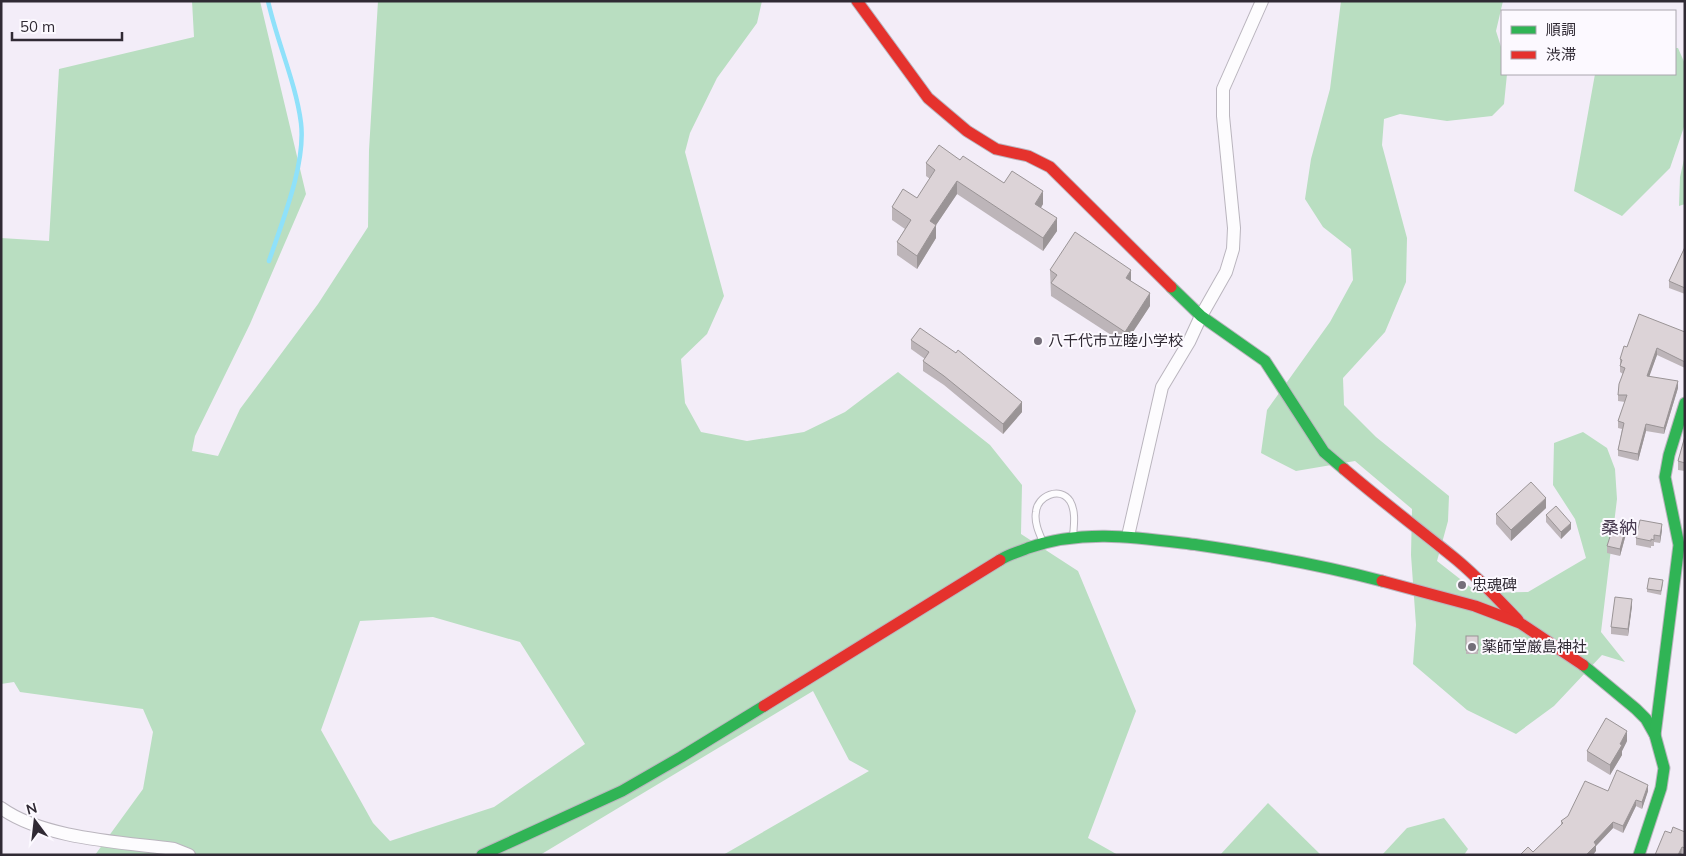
<svg xmlns="http://www.w3.org/2000/svg" width="1686" height="856" font-family="Mulish,'Noto Sans JP',sans-serif">
<style>
.green{fill:#b9dec1;fill-rule:evenodd}
.lines{fill:none;stroke-linecap:round;stroke-linejoin:round}
.stream{stroke:#8fe1fa;stroke-width:4.5}
.lane-casing{stroke:#bab5be;stroke-width:8}
.street-casing{stroke:#bab5be;stroke-width:14}
.fast-casing{stroke:#bab5be;stroke-width:13}
.jam-casing{stroke:#bab5be;stroke-width:13}
.lane{stroke:#fdfcfe;stroke-width:6}
.street{stroke:#fdfcfe;stroke-width:12}
.fast{stroke:#30b455;stroke-width:11}
.jam{stroke:#e5322d;stroke-width:11}
.wall{fill:#bdb5b9}
.shaded-wall{fill:#9a9496}
.building{fill:#dcd3d7;stroke:#9a9496}
.poi-dot{fill:#746e79;stroke:#fcf9ff;stroke-width:2}
.labels{text-anchor:middle;stroke-width:4;stroke-linejoin:round;paint-order:stroke}
.poi-label{font-size:15px;fill:#302a34;stroke:#fcf9ff;text-anchor:start}
.quarter-label{font-size:18px;fill:#4a3d52;stroke:#fcf9ff}
</style>
<rect width="100%" height="100%" fill="#f3edf8"/>
<g class="green">
<path d="M192,1H260L306,194L250,324L195,436L192,451L218,456L240,409L318,304L368,227L369,150L378,1H762L757,23L717,78L690,133L685,152L724,296L707,334L681,359L685,403L701,432L747,441L804,432L845,412L898,372L990,445L1022,485L1021,534L1078,571L1136,711L1088,838L1118,855H723L869,771L849,760L813,691L540,855H95L143,789L153,732L143,709L20,692L14,682L1,684V238L49,241L59,69L194,37ZM433,617L520,642L585,744L494,807L390,841L373,823L321,730L360,621Z"/>
<path d="M1341,1H1503L1496,31L1502,50V74H1507L1504,104L1492,116L1447,121L1400,114L1384,119L1382,145L1407,238L1406,282L1385,332L1343,378L1344,405L1376,437L1449,496L1448,521L1437,561L1478,593L1528,592L1586,558L1575,519L1553,485L1554,443L1583,432L1607,448L1615,469L1617,499L1601,632L1625,662L1602,655L1554,706L1516,734L1467,710L1413,664L1416,625L1411,555L1412,509L1355,461L1296,471L1261,453L1267,410L1330,322L1353,280L1351,249L1323,227L1305,199L1311,159L1330,89Z"/>
<path d="M1675,48H1678L1685,64V124L1670,168L1622,216L1574,191L1595,74H1675Z"/>
<path d="M1685,155V204L1679,206L1680,177Z"/>
<path d="M1268,803L1321,855H1220Z"/>
<path d="M1444,818L1468,849L1464,855H1382L1407,828Z"/>
</g>
<g class="lines">
<path class="stream" d="M268,1C277,42 296,83 301,123C306,164 282,222 269,261"/>
<g class="lane-casing">
<path id="lane" d="M1043,542C1039,533 1034,522 1036,512C1037,496 1060,486 1070,501C1076,511 1074,525 1073,536"/>
</g>
<g class="street-casing">
<g id="street">
<path d="M1128,536L1162,387L1189,342L1201,316L1226,272L1233,249L1234,228L1223,116V89L1262,1"/>
<path d="M1,808C44,839 122,842 174,849L189,855"/>
</g>
</g>
<g class="fast-casing">
<g id="fast">
<path d="M1171,287L1201,316L1265,361L1324,452L1344,469"/>
<path d="M1000,560C1009,554 1019,552 1028,548C1084,528 1141,538 1198,545C1260,554 1321,565 1382,581"/>
<path d="M1583,665L1636,709L1646,719L1655,735L1664,768L1661,788L1639,855"/>
<path d="M1655,735L1679,545L1665,477L1669,455L1685,403"/>
<path d="M482,855L622,791L681,757L764,706"/>
</g>
</g>
<g class="jam-casing">
<g id="jam">
<path d="M857,1L928,98L967,131L996,149L1028,156L1050,167L1171,287"/>
<path d="M1344,469C1379,499 1416,527 1452,556C1476,575 1497,598 1518,620"/>
<path d="M1382,581L1475,606L1520,623L1583,665"/>
<path d="M764,706L1000,560"/>
</g>
</g>
<use href="#lane" class="lane"/>
<use href="#street" class="street"/>
<use href="#fast" class="fast"/>
<use href="#jam" class="jam"/>
</g>
<g class="wall">
<path d="M960,160L1043,204L1041,208L1057,231L1043,251L957,194L936,225V238L917,269L897,255V242L905,229L892,220V207L917,198L930,179L926,176V163Z"/>
<path d="M1685,247V294L1669,288V281Z"/>
<path d="M1050,270L1131,281L1150,306L1125,344L1051,296Z"/>
<path d="M1685,332V368L1657,355L1649,376L1678,388L1664,434L1646,431L1638,461L1618,456V450L1622,429L1618,428V421L1625,402L1618,401V395L1623,374L1620,372V359L1627,347Z"/>
<path d="M911,340L1022,412L1003,434L944,385L923,371V361L925,359L911,349Z"/>
<path d="M1685,436V471L1678,470V461Z"/>
<path d="M1546,508L1511,541L1496,524V514Z"/>
<path d="M1546,515L1571,529L1561,539L1546,522Z"/>
<path d="M1662,530L1660,543L1654,542V546H1651V548L1636,545V538Z"/>
<path d="M1626,534L1620,556L1607,553V546Z"/>
<path d="M1663,583L1661,595L1647,592V589Z"/>
<path d="M1632,606L1628,636L1611,634V627Z"/>
<rect x="1466" y="636" width="12" height="18"/>
<path d="M1627,741L1622,751V755L1610,775L1587,761V751Z"/>
<path d="M1608,791H1648L1642,809L1636,806L1623,833L1613,828L1596,846V851L1533,852L1561,825V821Z"/>
<path d="M1685,832V854L1682,853L1681,855H1655L1671,833Z"/>
</g>
<g class="shaded-wall">
<path d="M957,181V194L930,234V221Z"/>
<path d="M1043,191V204L1035,217V204Z"/>
<path d="M1057,218V231L1043,251V238Z"/>
<path d="M936,225V238L917,269V256Z"/>
<path d="M1131,270V283L1126,278Z"/>
<path d="M1150,293V306L1125,344V332Z"/>
<path d="M1657,348V355L1647,383V376Z"/>
<path d="M1678,381V388L1664,434V428Z"/>
<path d="M1022,402V412L1003,434V424Z"/>
<path d="M1646,424V431L1638,461V454Z"/>
<path d="M1546,498V508L1511,541V530Z"/>
<path d="M1571,523V529L1561,539V532Z"/>
<path d="M1662,524V530L1660,543V536Z"/>
<path d="M1626,527V534L1620,556V549Z"/>
<path d="M1632,599V606L1628,636V629Z"/>
<path d="M1627,731V741L1622,751V755L1610,775V765L1620,744Z"/>
<path d="M1648,785V791L1642,809V802Z"/>
<path d="M1636,800V806L1623,833V826Z"/>
<path d="M1613,822V828L1596,846V851L1593,855H1586L1594,842Z"/>
<path d="M1682,847L1681,855H1678Z"/>
</g>
<g class="building">
<path d="M939,145L960,160L963,156L1004,183L1012,171L1043,191L1035,204L1057,218L1043,238L957,181L930,221L936,225L917,256L897,242L911,220L892,207L903,189L917,198L935,170L926,163Z"/>
<path d="M1075,232L1131,270L1126,278L1150,293L1125,332L1051,283L1057,275L1050,270Z"/>
<path d="M1685,247V288L1669,281Z"/>
<path d="M1639,314L1685,332V362L1657,348L1647,376L1678,381L1664,428L1646,424L1638,454L1618,450L1624,423L1618,421L1627,395H1618L1619,384L1625,368L1620,366L1622,360L1620,359L1624,346L1627,347Z"/>
<path d="M920,328L956,353L958,350L1022,402L1003,424L944,376L923,361L929,352L911,340Z"/>
<path d="M1685,436V463L1678,461Z"/>
<path d="M1531,482L1546,498L1511,530L1496,514Z"/>
<path d="M1556,506L1571,523L1561,532L1546,515Z"/>
<path d="M1640,520L1662,524L1660,536L1654,535V540L1651,539V541L1636,538Z"/>
<path d="M1614,524L1626,527L1620,549L1607,546Z"/>
<path d="M1649,578L1663,580L1661,591L1647,589Z"/>
<path d="M1615,597L1632,599L1628,629L1611,627Z"/>
<rect x="1466" y="636" width="12" height="14"/>
<path d="M1606,718L1627,731L1620,744L1622,745L1610,765L1587,751Z"/>
<path d="M1617,770L1648,785L1642,802L1636,800L1623,826L1613,822L1594,842L1596,845L1586,855H1520L1528,847L1533,852L1563,823L1561,821L1568,816L1585,781L1608,791Z"/>
<path d="M1673,827L1685,832V848L1682,847L1678,855H1655L1665,831L1671,833Z"/>
</g>
<g class="poi-dot">
<circle cx="1038" cy="341" r="5"/>
<circle cx="1462" cy="585" r="5"/>
<circle cx="1472" cy="647" r="5"/>
</g>
<g class="labels">
<g class="poi-label">
<text x="1048" y="346">八千代市立睦小学校</text>
<text x="1472" y="590">忠魂碑</text>
<text x="1482" y="652">薬師堂厳島神社</text>
</g>
<g class="quarter-label">
<text x="1619" y="534">桑納</text>
</g>
</g>
<rect width="1686" height="856" fill="none" stroke="#302a34" stroke-width="5"/>
<rect x="1501" y="10" width="175" height="65" fill="#fcf9ff" stroke="#aaa6ae"/>
<rect x="1511" y="26" width="25" height="8" fill="#30b455" stroke="#aaa6ae"/>
<text x="1546" y="35" font-size="15" fill="#302a34">順調</text>
<rect x="1511" y="51" width="25" height="8" fill="#e5322d" stroke="#aaa6ae"/>
<text x="1546" y="60" font-size="15" fill="#302a34">渋滞</text>
<g transform="translate(35 821) rotate(345)" stroke="#fcf9ff" stroke-width="4" paint-order="stroke">
<path d="M0-4L9 19L0 12L-9 19Z" fill="#302a34"/>
<text y="-8" font-size="14" font-weight="bold" text-anchor="middle" fill="#302a34">N</text>
</g>
<path d="M12 32v8h110v-8" fill="none" stroke="#302a34" stroke-width="2.5"/>
<text x="20" y="32" font-size="15" fill="#302a34" stroke="#fcf9ff" stroke-width="4" paint-order="stroke">50 m</text>
</svg>
